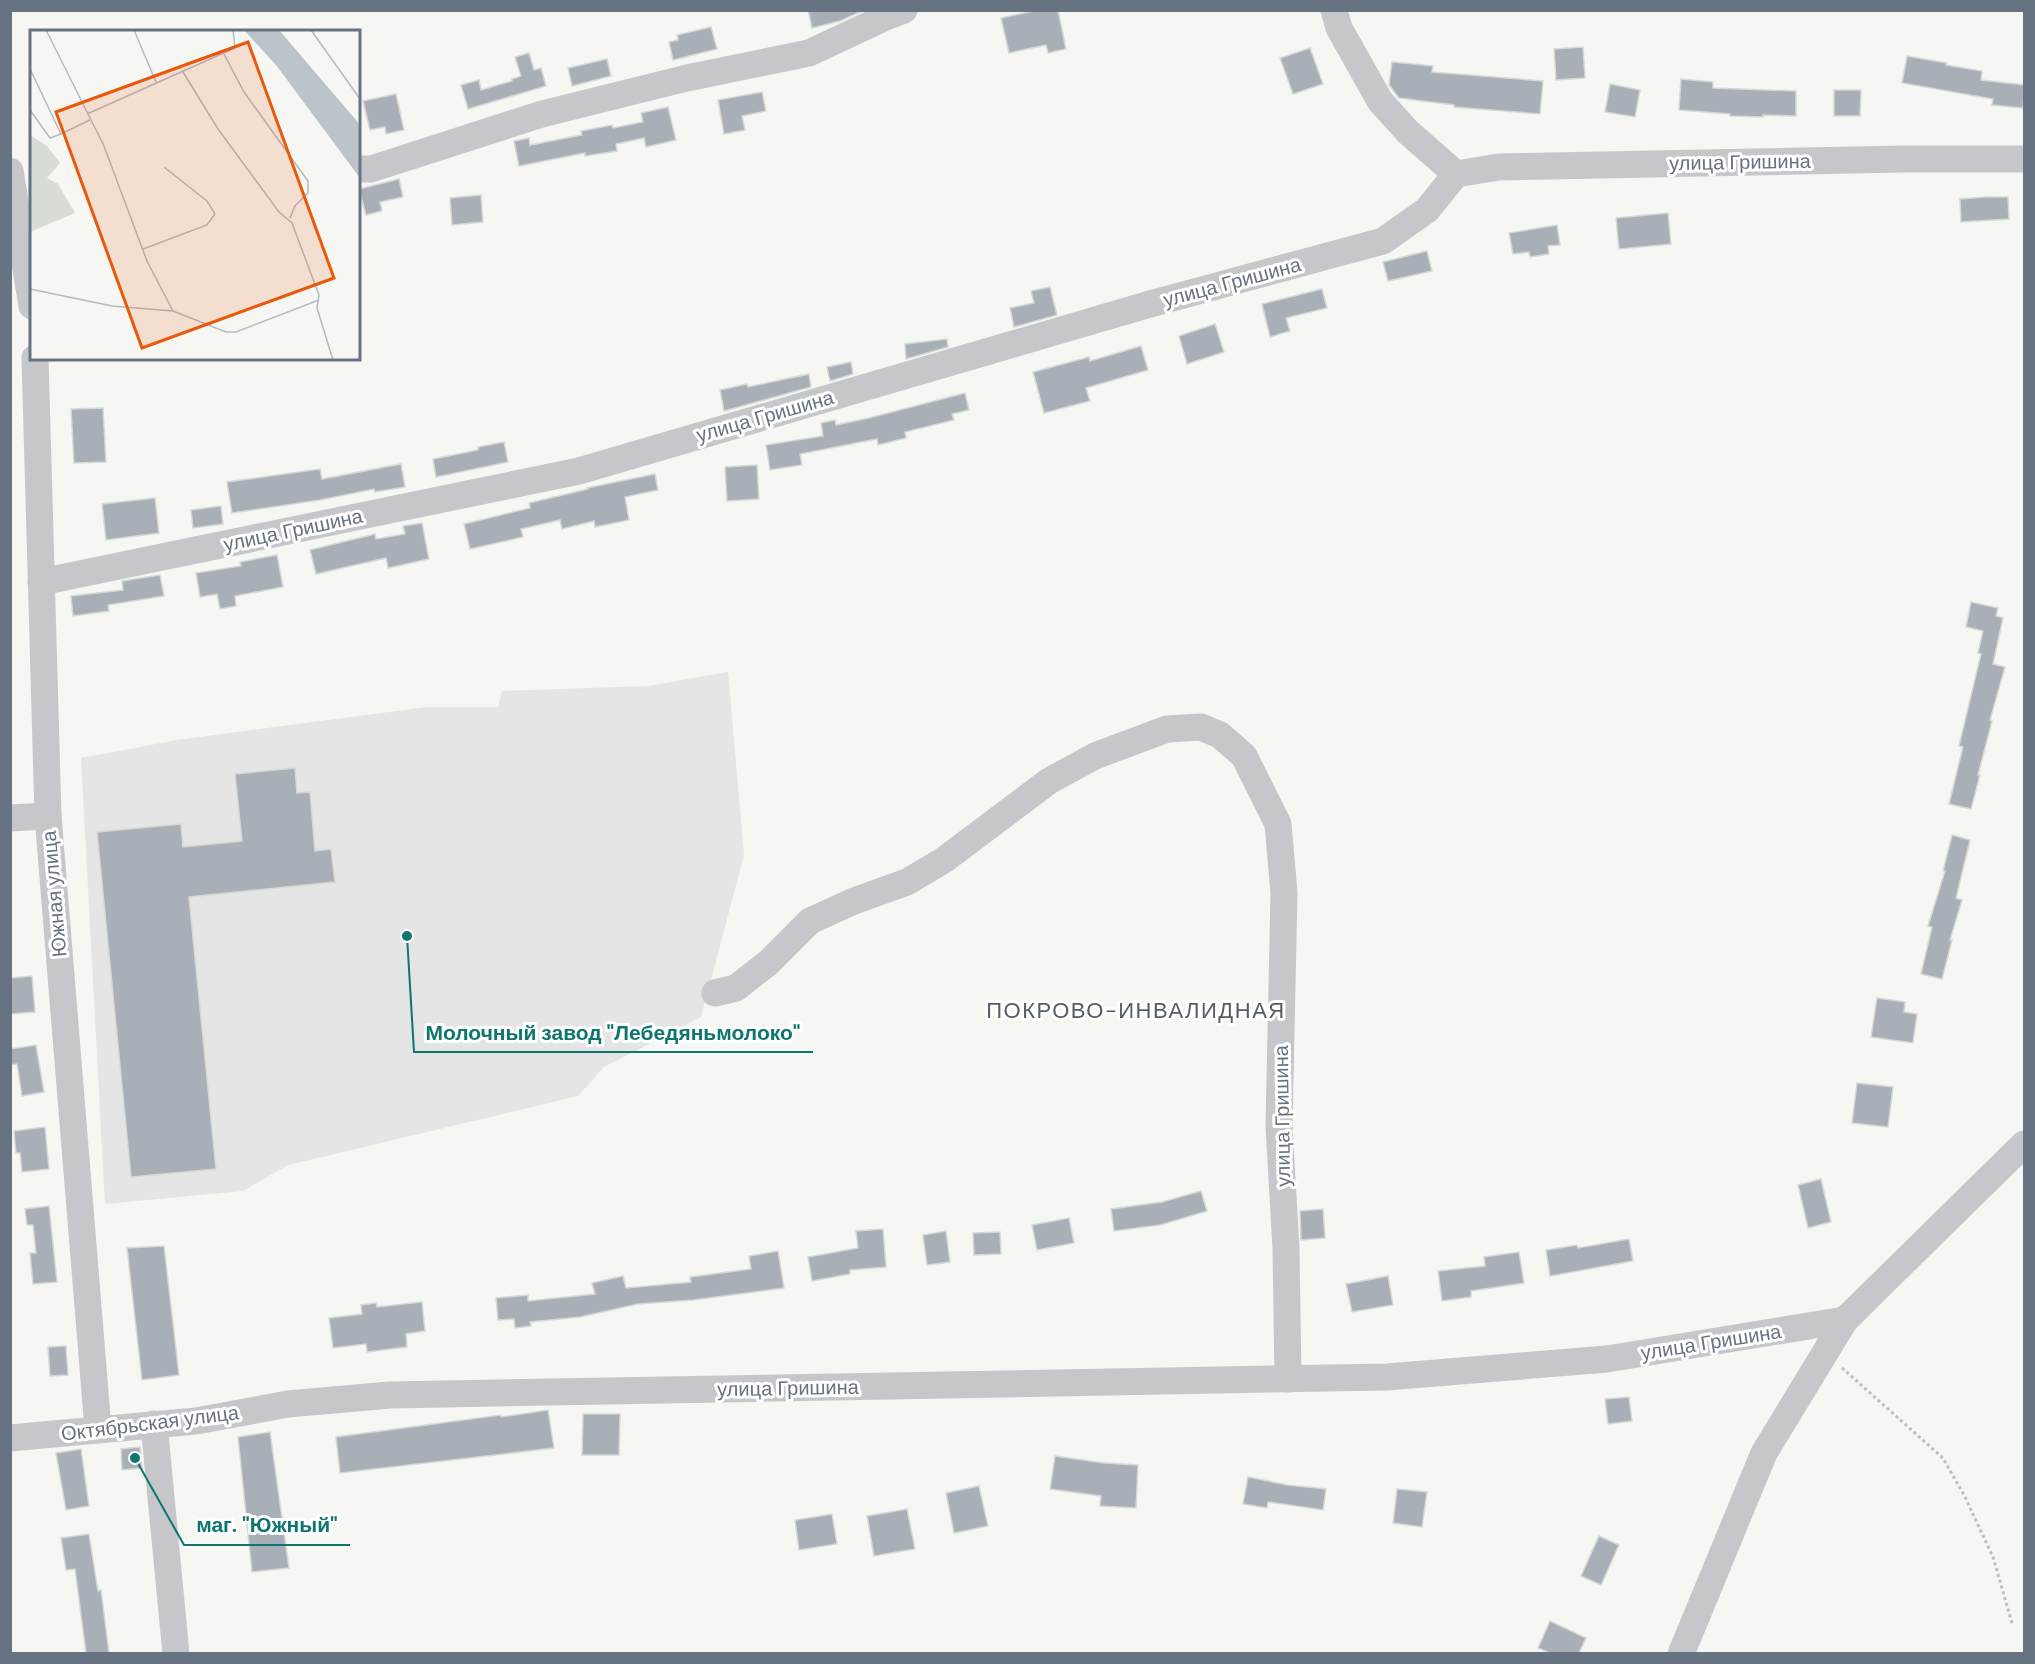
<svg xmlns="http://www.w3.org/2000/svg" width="2035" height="1664" font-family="'DM Sans',sans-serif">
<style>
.built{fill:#e4e5e4}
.building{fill:#a9afb6;stroke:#d7d8d6;stroke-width:1.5}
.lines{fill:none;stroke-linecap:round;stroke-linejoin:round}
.path{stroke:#bcbec0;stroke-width:3;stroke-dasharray:3 3;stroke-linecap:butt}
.minor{stroke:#c5c7cb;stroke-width:27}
.labels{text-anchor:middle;stroke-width:6;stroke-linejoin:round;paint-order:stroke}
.street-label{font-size:20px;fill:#677383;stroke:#fff}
.quarter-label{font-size:22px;letter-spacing:1.5px;fill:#545d68;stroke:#fff}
.inset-road{fill:none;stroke:#b4babf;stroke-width:1.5}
.view{fill:#e8590c;fill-opacity:0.15;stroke:#e8590c;stroke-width:3}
.inset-edge{fill:none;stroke:#677383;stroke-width:3}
.leader{fill:none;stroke:#0f766e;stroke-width:2}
.callout-dot{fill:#0f766e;stroke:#fff;stroke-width:2}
.callout-label{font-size:21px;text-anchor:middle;font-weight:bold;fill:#0f766e;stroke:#fff;stroke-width:6;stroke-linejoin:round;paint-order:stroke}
</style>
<rect width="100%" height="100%" fill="#f6f6f3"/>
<path class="built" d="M728,672L744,855L701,1017L604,1067L578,1096L288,1165L243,1191L105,1204L81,758L177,740L427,707H498L502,691L648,686Z"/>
<g class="building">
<path d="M808,10H862V11L840,21L812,28Z"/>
<path d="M1038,10H1058L1066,49L1048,53L1046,45L1009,53L1001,18Z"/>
<path d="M711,27L717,49L673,60L669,42L678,40L677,35Z"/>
<path d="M1583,47L1585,78L1556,80L1554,49Z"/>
<path d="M1310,48L1323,84L1293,94L1280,58Z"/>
<path d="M529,53L534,70L541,68L546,86L468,109L461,85L479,80L481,90L512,81V79L521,76L515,57Z"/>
<path d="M1907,56L1947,63L1946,65L1982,71L1981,80L2025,85L2023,108L1992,105L1993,99L1902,83Z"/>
<path d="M607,59L611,76L572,86L568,68Z"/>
<path d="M1392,62L1433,66L1432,72L1543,81L1540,114L1454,107V105L1399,98L1389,85Z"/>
<path d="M1681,79L1713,82V88L1796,91V116L1763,115V117L1730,116V114L1679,110Z"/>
<path d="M1610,84L1640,90L1635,117L1605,112Z"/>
<path d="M1834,90H1861L1860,116H1834Z"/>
<path d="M762,92L766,111L742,116L745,130L724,134L718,100Z"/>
<path d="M396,94L404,130L386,134L385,127L370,130L363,101Z"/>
<path d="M668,107L676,140L646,147L644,138L616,144L617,151L585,156V153L519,166L514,141L529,138L530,145L582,135L581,131L612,125L613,128L643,122L641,113Z"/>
<path d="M399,179L403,197L380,202L382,211L366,215L359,189Z"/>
<path d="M481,195L483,222L452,225L450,198Z"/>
<path d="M1985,197H2008L2009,219L1961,222L1960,199Z"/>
<path d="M1668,213L1671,244L1619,249L1616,218Z"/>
<path d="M1557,225L1560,245L1548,246L1549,254L1530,257L1529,252L1513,254L1509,233Z"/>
<path d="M1427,251L1432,271L1388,281L1383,262Z"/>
<path d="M1050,287L1057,315L1014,327L1010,308L1034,303L1031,291Z"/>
<path d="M1322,289L1327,308L1286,318L1290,331L1270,337L1262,304Z"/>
<path d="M1215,324L1224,352L1187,364L1179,336Z"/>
<path d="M947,339L948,347L906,359L905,344Z"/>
<path d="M1141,346L1148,370L1086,388L1090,401L1044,413L1033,372L1089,357L1090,361Z"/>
<path d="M851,362L853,374L830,381L827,367Z"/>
<path d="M809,374L811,387L724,411L720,390L747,384L748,387Z"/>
<path d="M965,393L969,410L952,414L954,420L905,432L906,438L878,445L877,439L800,454L802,465L770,470L766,445L823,436L821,423L835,420L836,425L869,418Z"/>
<path d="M103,408L106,462L74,463L71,409Z"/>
<path d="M504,442L508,462L436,477L433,459L478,450V447Z"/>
<path d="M401,464L405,487L375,492L374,489L320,500L232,513L227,482L320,469L322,479Z"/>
<path d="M757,465L759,499L727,501L725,467Z"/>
<path d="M655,474L658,490L625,497L629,520L595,527L594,521L562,529L560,520L521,529L523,537L470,549L464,524L530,508L529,503L588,489L587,488Z"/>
<path d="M155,498L159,533L106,540L102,504Z"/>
<path d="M221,506L223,524L193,528L191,510Z"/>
<path d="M422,523L429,559L388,568L386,558L316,574L310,550L375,534L376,539L405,534L403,526Z"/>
<path d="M277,555L283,587L235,596L236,606L220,609L217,594L200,597L196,573L241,566L240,562Z"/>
<path d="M160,575L164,596L108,605L109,611L73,616L71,596L123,590L122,581Z"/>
<path d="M1971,602L1998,608L1996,616L2003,618L1993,664L2005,667L1990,720L1992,721L1978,775H1980L1971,809L1949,804L1963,747L1959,746L1981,654L1978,653L1983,631L1966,627Z"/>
<path d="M295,768L297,793L310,792L315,851L331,849L335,882L189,897L216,1169L131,1177L97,832L181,824L183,847L242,841L235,774Z"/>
<path d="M1952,835L1970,840L1956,898L1962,900L1950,940H1952L1942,979L1921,974L1932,927L1928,926L1945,871H1943Z"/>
<path d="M32,976L35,1012L10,1014V978Z"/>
<path d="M1877,998L1905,1002L1904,1012L1917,1014L1913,1043L1871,1037Z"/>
<path d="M36,1045L44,1092L22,1096L17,1064L10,1065V1049Z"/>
<path d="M1857,1083L1893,1087L1888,1127L1852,1123Z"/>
<path d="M45,1127L49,1169L22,1172L20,1153H16L14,1131Z"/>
<path d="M1821,1179L1831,1222L1808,1228L1798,1185Z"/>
<path d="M1201,1191L1207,1211L1160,1225L1114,1231L1111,1209L1162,1202Z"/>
<path d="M49,1206L57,1282L33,1284L30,1253H36L33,1225H27L25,1209Z"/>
<path d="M1323,1209L1325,1238L1301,1240L1300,1211Z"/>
<path d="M1069,1218L1074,1243L1037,1250L1032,1225Z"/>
<path d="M883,1229L886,1267L850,1270V1274L812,1281L808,1257L858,1248L856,1231Z"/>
<path d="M946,1231L950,1262L927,1265L923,1235Z"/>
<path d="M1000,1232L1001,1254L974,1255L973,1233Z"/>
<path d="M1629,1239L1633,1261L1550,1276L1546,1250L1577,1245L1578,1248Z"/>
<path d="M164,1246L179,1375L142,1380L127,1248Z"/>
<path d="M778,1251L784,1288L693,1300L638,1304L580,1317L530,1322L531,1326L515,1328L514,1319L498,1320L496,1298L528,1295V1301L595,1294L592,1283L623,1276L626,1288L691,1282L690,1277L751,1269L749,1256Z"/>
<path d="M1519,1252L1524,1283L1471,1291V1297L1442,1301L1438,1271L1485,1266L1484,1257Z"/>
<path d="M1388,1276L1393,1305L1352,1312L1346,1284Z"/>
<path d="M422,1302L425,1331L406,1334L407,1347L367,1352L366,1344L333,1348L329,1318L362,1314L361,1305L376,1303L377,1307Z"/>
<path d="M66,1346L68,1375L50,1376L48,1347Z"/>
<path d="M1629,1397L1632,1421L1608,1424L1605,1399Z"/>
<path d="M548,1410L554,1448L340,1473L336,1437L501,1415V1417Z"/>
<path d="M583,1414H620L619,1455H582Z"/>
<path d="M270,1432L289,1568L252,1572L238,1437Z"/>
<path d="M140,1447L142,1468L122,1470L121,1449Z"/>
<path d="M81,1449L89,1506L66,1510L56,1453Z"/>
<path d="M1055,1456L1104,1463L1138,1465L1136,1508L1100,1506L1101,1496L1050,1489Z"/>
<path d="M1248,1477L1288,1485L1326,1489L1323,1510L1268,1502L1267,1508L1243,1504Z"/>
<path d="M979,1486L988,1526L954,1533L946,1493Z"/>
<path d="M1397,1489L1427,1492L1422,1527L1393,1523Z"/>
<path d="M907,1509L915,1549L874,1556L867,1516Z"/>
<path d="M832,1514L837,1544L799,1550L795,1520Z"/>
<path d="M89,1534L98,1591L101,1590L109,1653H86L75,1569L66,1570L61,1538Z"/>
<path d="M1599,1536L1619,1545L1601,1585L1581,1576Z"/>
<path d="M1550,1621L1586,1638L1579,1653H1550L1538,1648Z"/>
</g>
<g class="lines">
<path class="path" d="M1842,1368L1943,1458L1965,1497L1993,1557L2012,1623"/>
<g class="minor">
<path d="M1334,10L1339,28L1380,101L1408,132L1456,174"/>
<path d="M358,169H371L542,114L687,78L809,53L888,16L904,10"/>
<path d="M10,171L32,306"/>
<path d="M35,358L48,816L98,1429"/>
<path d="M41,582L579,471L1150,304L1383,241L1427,210L1456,174L1499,167L1903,159H2024"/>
<path d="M10,818L48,816"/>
<path d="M715,993L736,988L768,963L810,921L854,901L907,882L944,860L1049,781L1095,756L1167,729L1201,727L1220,735L1244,756L1278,824L1284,893L1279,1126L1286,1249L1288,1379"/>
<path d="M154,1424L176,1654"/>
<path d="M10,1438L196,1421L288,1404L390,1395L1387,1377L1607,1359L1845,1320"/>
<path d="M1681,1654L1764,1453L1845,1320L2024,1144"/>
</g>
</g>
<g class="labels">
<g class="street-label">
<text transform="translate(1740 162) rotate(-1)" y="7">улица Гришина</text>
<text transform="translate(1232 282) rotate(-15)" y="7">улица Гришина</text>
<text transform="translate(765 416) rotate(-16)" y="7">улица Гришина</text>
<text transform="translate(293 530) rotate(-12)" y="7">улица Гришина</text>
<text transform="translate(54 894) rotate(-95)" y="7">Южная улица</text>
<text transform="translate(1282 1116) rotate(-91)" y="7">улица Гришина</text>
<text transform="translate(1711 1342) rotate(-9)" y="7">улица Гришина</text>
<text transform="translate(788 1388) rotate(-1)" y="7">улица Гришина</text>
<text transform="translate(150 1423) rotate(-7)" y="7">Октябрьская улица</text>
</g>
<g class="quarter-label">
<text x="1136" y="1018">ПОКРОВО-ИНВАЛИДНАЯ</text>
</g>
</g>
<g transform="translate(30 30)">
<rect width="330" height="330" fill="#f6f6f3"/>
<path d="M0,105L17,116L30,133L17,148L28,154L45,183L0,202Z" fill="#d7ddd4"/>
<path d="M214,0H249L326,90L330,96V148L246,35Z" fill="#bcc4ca"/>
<path class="inset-road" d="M16,0L74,116L117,231L143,281M104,0L126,52M281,0L330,69M194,24L214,62L278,151V163L265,176L260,188M0,39L31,104L60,90M153,42L188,99L249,182L262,193L289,265L287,278L303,330M0,80L20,108L31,104M57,84L205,18L203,0M113,219L177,195L185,184L177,171L134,137M0,259L82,276L143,281L196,302H206L289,270"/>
<path class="view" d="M218,12L304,248L112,318L26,82Z"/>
<rect width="330" height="330" class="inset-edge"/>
</g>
<path class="leader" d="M407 936L414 1052H813M135 1458L184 1545H350"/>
<g class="callout-dot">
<circle cx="407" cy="936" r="6"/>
<circle cx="135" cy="1458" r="6"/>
</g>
<g class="callout-label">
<text x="613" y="1040">Молочный завод "Лебедяньмолоко"</text>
<text x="267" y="1532">маг. "Южный"</text>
</g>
<rect width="2035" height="1664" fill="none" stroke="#677383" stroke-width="24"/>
</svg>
